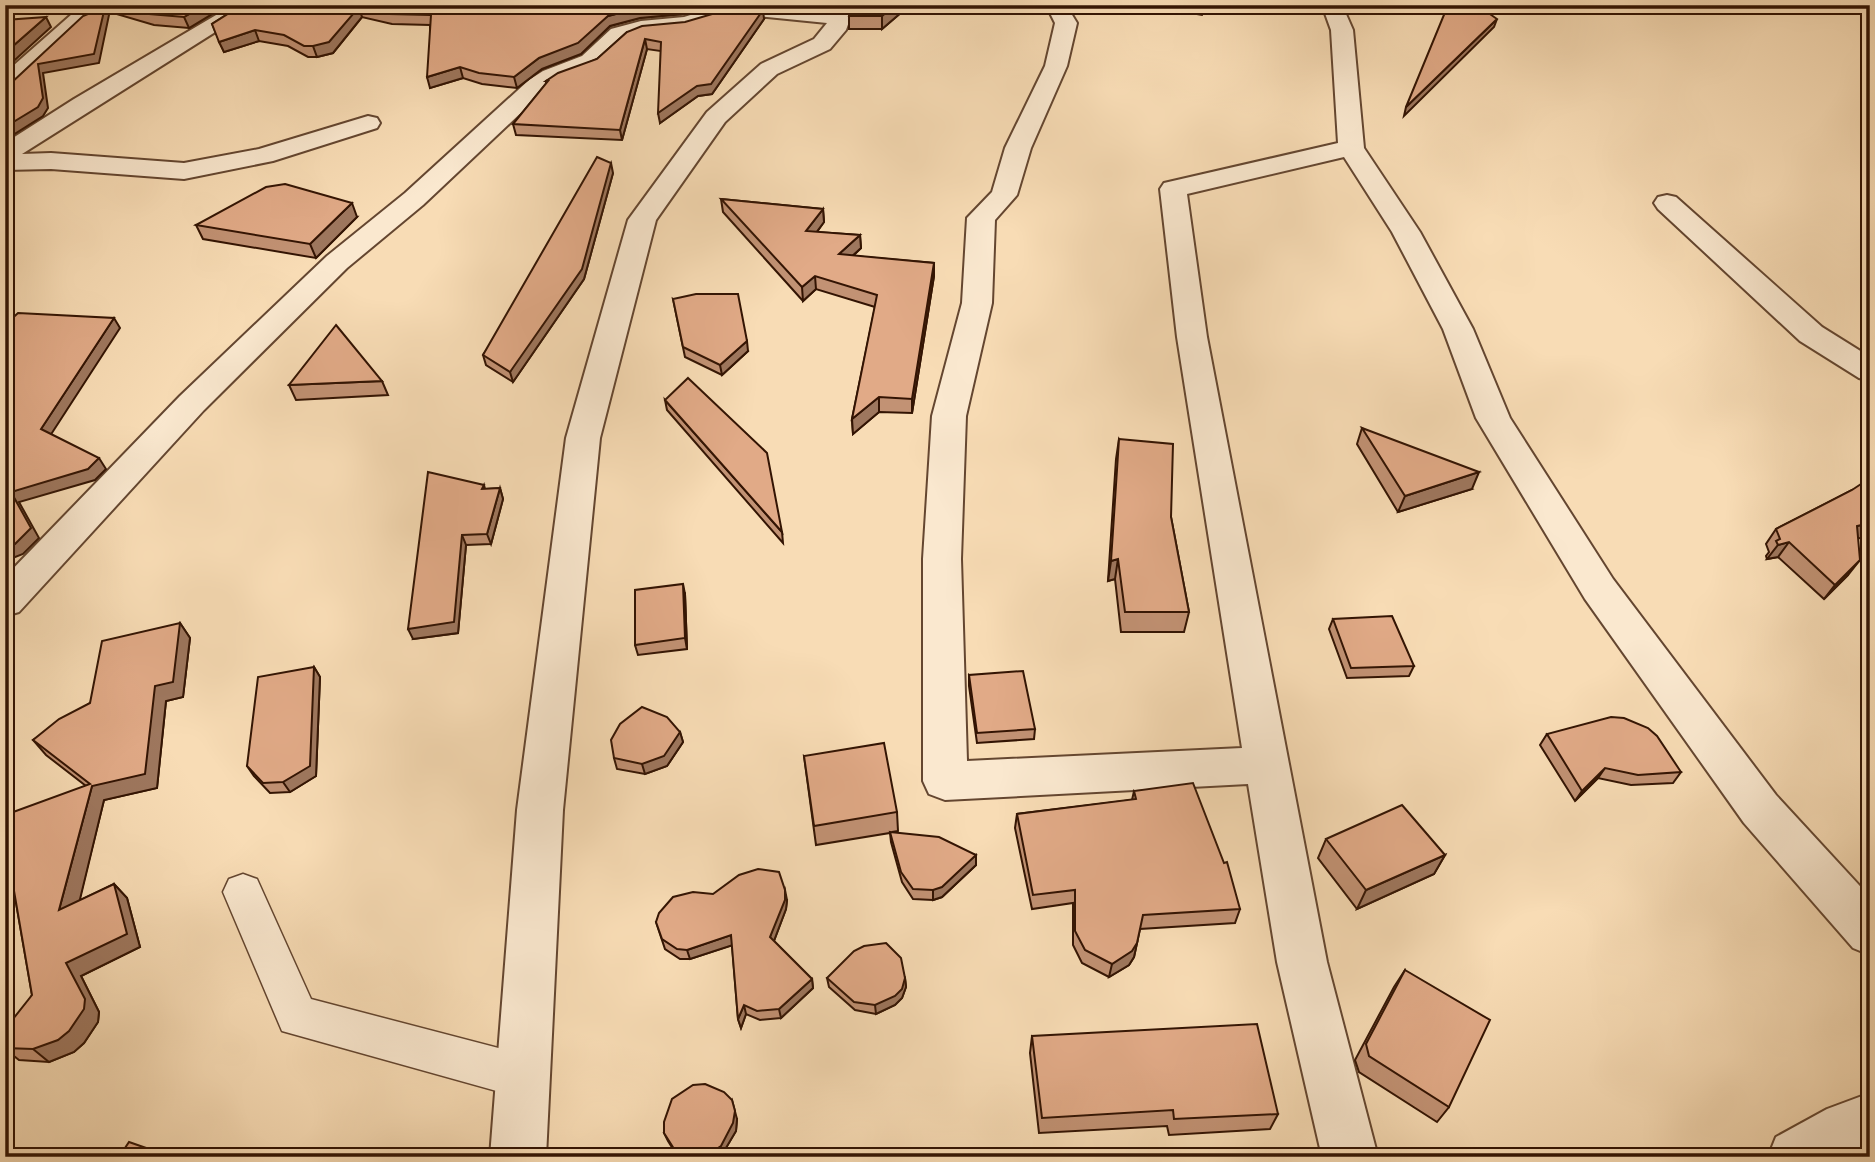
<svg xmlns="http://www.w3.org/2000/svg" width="1875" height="1162" font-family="'EB Garamond',serif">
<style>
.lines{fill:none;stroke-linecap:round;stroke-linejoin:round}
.service-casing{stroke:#644630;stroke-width:3}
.minor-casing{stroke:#644630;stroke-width:4}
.service{fill:#fae8cf;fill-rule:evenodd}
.minor{fill:#fae8cf;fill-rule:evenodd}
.wall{fill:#c29274;stroke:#331403;stroke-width:2}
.shaded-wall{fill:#9e775e;stroke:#331403;stroke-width:2}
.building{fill:#e1aa87;stroke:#331403;stroke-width:2}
</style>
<rect width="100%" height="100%" fill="#f8dcb5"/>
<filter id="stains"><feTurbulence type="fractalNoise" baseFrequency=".00286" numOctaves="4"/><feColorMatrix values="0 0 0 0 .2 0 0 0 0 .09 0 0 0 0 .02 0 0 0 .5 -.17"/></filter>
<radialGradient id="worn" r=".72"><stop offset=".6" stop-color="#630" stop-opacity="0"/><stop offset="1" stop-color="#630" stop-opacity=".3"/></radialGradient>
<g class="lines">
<g class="service-casing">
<path id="service" d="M243,874L257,879L311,999L525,1055L541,1061L547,1077L541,1093L525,1099L282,1031L223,892L229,879Z"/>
</g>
<g class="minor-casing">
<g id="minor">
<path d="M91,5H120L117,9L86,22L13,91L5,93V73L72,14Z"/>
<path d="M233,5H258L22,154L51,153L184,163L259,149L368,116L377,118L380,123L377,128L273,161L184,179L51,169L5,170V143L74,99Z"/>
<path d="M723,5H773L832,11L835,5H855L846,30L830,49L777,74L725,122L656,220L600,438L563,810L546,1157H490L517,810L566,438L628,220L707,112L761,64L814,39L827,23L737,14L686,29L643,33L627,39L598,66L559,81L545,90L423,205L347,268L204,410L19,612L5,616V577L180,396L327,256L405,193L529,80L543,71L582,56L611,29L641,21L684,17Z"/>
<path d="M1046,5H1066L1077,23L1067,66L1031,148L1017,195L995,220L992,303L966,416L961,559L967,761L1242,748L1177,337L1160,189L1164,183L1338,143L1331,30L1322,5H1342L1353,30L1364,148L1420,232L1473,329L1510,418L1613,579L1776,795L1870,897V955L1853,948L1744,823L1585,599L1476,418L1443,329L1392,232L1344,157L1187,194L1207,337L1327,962L1378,1157H1322L1277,962L1248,784L945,800L929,794L923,781V559L932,416L962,303L967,218L992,192L1005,148L1045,66L1055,23Z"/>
<path d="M1667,195L1676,197L1822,327L1870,357V381L1859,378L1800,341L1658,209L1654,203L1658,197Z"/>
<path d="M1870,1093V1148L1852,1157H1768L1776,1137L1827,1109Z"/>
</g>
</g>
<use href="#service" class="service"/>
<use href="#minor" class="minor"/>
</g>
<g class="wall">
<path d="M110,5H227L189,28L154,25L113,13Z"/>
<path d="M242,5H713L683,14L640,18L610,26L581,54L542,69L517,88L482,84L463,78L430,88V25L392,24L362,17L333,53L317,57H308L288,46L259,41L224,52L212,24Z"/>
<path d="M820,5H833L830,8L820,7Z"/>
<path d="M910,5L882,29H849V16Z"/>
<path d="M1173,5H1207L1202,15L1179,11Z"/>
<path d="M764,19L712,94L698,96L660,123L661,51L647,49L622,140L516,135L513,124L546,84V81L597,59L627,32Z"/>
<path d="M613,173L584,279L513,382L486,365L483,355Z"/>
<path d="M721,199L823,209L824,222L817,232L860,235L861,248L853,256L934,263V276L912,413L879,412L853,434L852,419L875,307L816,289L803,301L723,212Z"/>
<path d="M357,217L316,258L203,239L196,225Z"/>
<path d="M673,299L748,351L722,375L685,357Z"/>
<path d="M382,381L388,395L296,400L289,385Z"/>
<path d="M665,400L782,532L783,543L667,410Z"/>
<path d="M1362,428L1472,489L1398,512L1357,444Z"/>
<path d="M1119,439L1171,517L1189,612L1184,632H1121L1115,579L1108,581L1116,459Z"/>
<path d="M484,485L485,489L500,488L503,499L491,544L466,545L458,633L413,639Z"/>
<path d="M1852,490L1858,538L1848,575L1824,599L1778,557L1767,559L1766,556L1769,552L1766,544L1776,529Z"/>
<path d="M685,594L687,649L638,655L635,645Z"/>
<path d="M1333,619L1414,666L1409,676L1347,678L1329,629Z"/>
<path d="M180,623L190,638L183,697L166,701L157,788L104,800L79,901L114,884L127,898L140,947L81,976L99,1012L98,1022L84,1043L74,1052L49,1062L19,1060L5,1049V1040L32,995L16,903L86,786L46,755L33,740L90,703Z"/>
<path d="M314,667L320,677L316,776L290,792L270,793L254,776L247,766Z"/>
<path d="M969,675L1035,729L1034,739L977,743L969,686Z"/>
<path d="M680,732L683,742L667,766L645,774L617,769L614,758Z"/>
<path d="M1547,734L1681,772L1673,783L1631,785L1598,778L1575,801L1540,745Z"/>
<path d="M804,756L897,812L898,831L892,832L976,855V865L942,897L933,900L913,899L902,882L891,842L890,833L816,845Z"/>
<path d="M1134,791L1240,909L1235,923L1140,929L1134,957L1129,965L1109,977L1082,963L1073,945V903L1032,909L1015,828L1017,814L1132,800Z"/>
<path d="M1326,839L1445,855L1434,874L1357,909L1318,858Z"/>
<path d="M713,894L787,900L786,909L774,941L812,979L813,988L781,1018L760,1020L746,1014L741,1028L738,1019L732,945L690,959H680L665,949L656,922Z"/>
<path d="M1405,970L1449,1107L1437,1122L1359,1072L1355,1060L1394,987Z"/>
<path d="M827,978H905L906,987L902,998L895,1005L876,1014L855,1010L829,987Z"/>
<path d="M1032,1036L1278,1114L1270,1129L1169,1135L1167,1126L1039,1133L1030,1053Z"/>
<path d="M737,1119L736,1131L723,1153L719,1157H678L668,1141L664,1133Z"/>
</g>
<g class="shaded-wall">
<path d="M5,5H85L82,6L5,14Z"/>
<path d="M205,5H227L189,28L184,17Z"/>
<path d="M668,5H713L683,14L640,18L610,26L581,54L542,69L517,88L514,77L539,58L608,16L639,8Z"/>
<path d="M894,5H910L882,29V16Z"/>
<path d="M105,7L109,15L99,63L43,73L48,108L43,116L5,140V127L38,64Z"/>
<path d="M359,7L362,17L333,53L317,57L313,46Z"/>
<path d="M763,10L764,19L712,94L698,96L660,123L658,113Z"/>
<path d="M46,17L51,27L5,69V53Z"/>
<path d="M1497,19L1494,27L1404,116L1406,107Z"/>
<path d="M255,30L259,41L224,52L219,42Z"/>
<path d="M645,39L647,49L622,140L620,130Z"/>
<path d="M460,67L463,78L430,88L427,77Z"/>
<path d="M611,163L613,173L584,279L513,382L510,372Z"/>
<path d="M352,203L357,217L316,258L310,244Z"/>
<path d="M823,209L824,222L807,245L806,231Z"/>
<path d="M860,235L861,248L839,268V254Z"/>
<path d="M934,263V276L912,413V399Z"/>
<path d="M815,276L816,289L803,301L802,287Z"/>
<path d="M114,318L120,328L48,439L41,429Z"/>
<path d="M747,341L748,351L722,375L720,365Z"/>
<path d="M879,397V412L853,434L852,419Z"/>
<path d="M99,458L106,469L95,480L19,502L39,538L23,554L5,561V547L11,492Z"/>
<path d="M1479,472L1472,489L1398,512L1405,496Z"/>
<path d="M500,488L503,499L491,544L487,534Z"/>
<path d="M1870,523V536L1846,541L1857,526Z"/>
<path d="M462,535L466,545L458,633L413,639L408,629Z"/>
<path d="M1789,542L1778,557L1767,559L1778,545Z"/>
<path d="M1118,559L1115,579L1108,581L1111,561Z"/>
<path d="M1860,560L1848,575L1824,599L1835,585Z"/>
<path d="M683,584L685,594L687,649L685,638Z"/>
<path d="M180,623L190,638L183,697L166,701L157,788L104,800L74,924L59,910L92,786L155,686Z"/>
<path d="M314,667L320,677L316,776L290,792L283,782Z"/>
<path d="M680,732L683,742L667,766L645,774L642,764Z"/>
<path d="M1605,768L1598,778L1575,801L1582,791Z"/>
<path d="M976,855V865L942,897L933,900V890Z"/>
<path d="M1445,855L1434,874L1357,909L1366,890Z"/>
<path d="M114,884L127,898L140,947L81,976L99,1012L98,1022L84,1043L74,1052L49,1062L33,1049L66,963Z"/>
<path d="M13,885L28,898L5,907V888Z"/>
<path d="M785,890L787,900L786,909L772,946L770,937Z"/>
<path d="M731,935L733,945L690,959L687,950Z"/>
<path d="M1137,943L1134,957L1129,965L1109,977L1112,964Z"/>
<path d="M905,978L906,987L902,998L895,1005L876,1014L875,1005Z"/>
<path d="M812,979L813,988L781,1018L779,1009Z"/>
<path d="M744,1005L746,1014L741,1028L738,1019Z"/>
<path d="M732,1100L737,1119L736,1131L723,1153L719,1157H698Z"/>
</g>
<g class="building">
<path d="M117,5H205L184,17L149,14Z"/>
<path d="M242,5H668L639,8L608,16L578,43L539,58L514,77L479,73L460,67L427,77L431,15L389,14L359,7L329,42L313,46H304L284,35L255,30L219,42L212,24Z"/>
<path d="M852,5H894L882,16H849Z"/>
<path d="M1448,5H1477L1497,19L1406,107Z"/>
<path d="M105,7L94,54L38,64L43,98L38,107L5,127V85L10,84L83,16Z"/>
<path d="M736,7L763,10L711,84L697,86L658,113L661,42L645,39L620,130L513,124L548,81H546L558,73L597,59L627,32L642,26L685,22Z"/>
<path d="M46,17L5,53V20Z"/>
<path d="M597,157L611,163L582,269L510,372L483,355Z"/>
<path d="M285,184L352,203L310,244L196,225L266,187Z"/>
<path d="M721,199L823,209L806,231L860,235L839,254L934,263L912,399L879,397L852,419L877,295L815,276L802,287Z"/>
<path d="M696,294H738L747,341L720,365L683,347L673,299Z"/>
<path d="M18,313L114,318L41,429L99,458L88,469L11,492L31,528L15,544L5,547V325Z"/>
<path d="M336,325L382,381L289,385Z"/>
<path d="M688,378L767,453L782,532L665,400Z"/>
<path d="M1362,428L1479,472L1405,496Z"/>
<path d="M1119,439L1173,444L1171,517L1189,612H1125L1118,559L1111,561Z"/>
<path d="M428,472L484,485L482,489L500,488L487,534L462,535L454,622L408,629Z"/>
<path d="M1870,478V523L1857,526L1860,560L1835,585L1789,542L1778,545L1776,541L1780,539L1776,529L1852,490Z"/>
<path d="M683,584L685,638L635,645V590Z"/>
<path d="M1392,616L1414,666L1351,668L1333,619Z"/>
<path d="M180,623L173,682L155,686L145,774L92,786L59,910L114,884L127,934L66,963L85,999L84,1009L69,1031L58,1040L33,1049L5,1048V1040L13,1019L32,995L13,885L5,888V815L90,784L33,740L59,719L90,703L102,641Z"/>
<path d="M314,667L310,766L283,782L263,783L247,766L258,677Z"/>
<path d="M1023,671L1035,729L977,733L969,675Z"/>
<path d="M642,707L667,717L680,732L664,756L642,764L614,758L611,740L620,724Z"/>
<path d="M1611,717L1624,718L1648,728L1657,736L1681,772L1638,775L1605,768L1582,791L1547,734Z"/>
<path d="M884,743L897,812L814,826L804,756Z"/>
<path d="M1193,783L1224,863L1227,862L1240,909L1143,915L1137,943L1132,951L1112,964L1085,950L1075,931V890L1033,895L1017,814L1136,799L1134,791Z"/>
<path d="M1402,805L1445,855L1366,890L1326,839Z"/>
<path d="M890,832L939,837L976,855L942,887L933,890L913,889L901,872Z"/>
<path d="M758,869L779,872L785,890V900L770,937L812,979L779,1009L757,1011L744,1005L738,1019L731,935L687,950L677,949L662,939L656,922L659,913L673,897L693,892L713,894L739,875Z"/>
<path d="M886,943L901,958L905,978L902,989L895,996L875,1005L854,1002L827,978L854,951L864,946Z"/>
<path d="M1405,970L1490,1020L1449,1107L1369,1056L1366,1044Z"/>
<path d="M1257,1024L1278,1114L1174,1119L1173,1110L1042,1118L1032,1036Z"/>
<path d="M705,1084L724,1092L732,1100L735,1111L733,1123L721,1146L710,1153L698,1156L676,1152L664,1133V1122L672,1099L693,1085Z"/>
<path d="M129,1142L172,1157H119Z"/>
</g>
<rect width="1875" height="1162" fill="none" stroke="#f8dcb5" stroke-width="28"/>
<rect x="7" y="7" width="1861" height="1148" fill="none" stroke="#331403" stroke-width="3.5"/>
<rect x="14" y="14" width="1847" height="1134" fill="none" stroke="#331403" stroke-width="2"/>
<rect width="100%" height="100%" filter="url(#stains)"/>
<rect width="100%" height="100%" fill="url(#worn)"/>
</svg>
